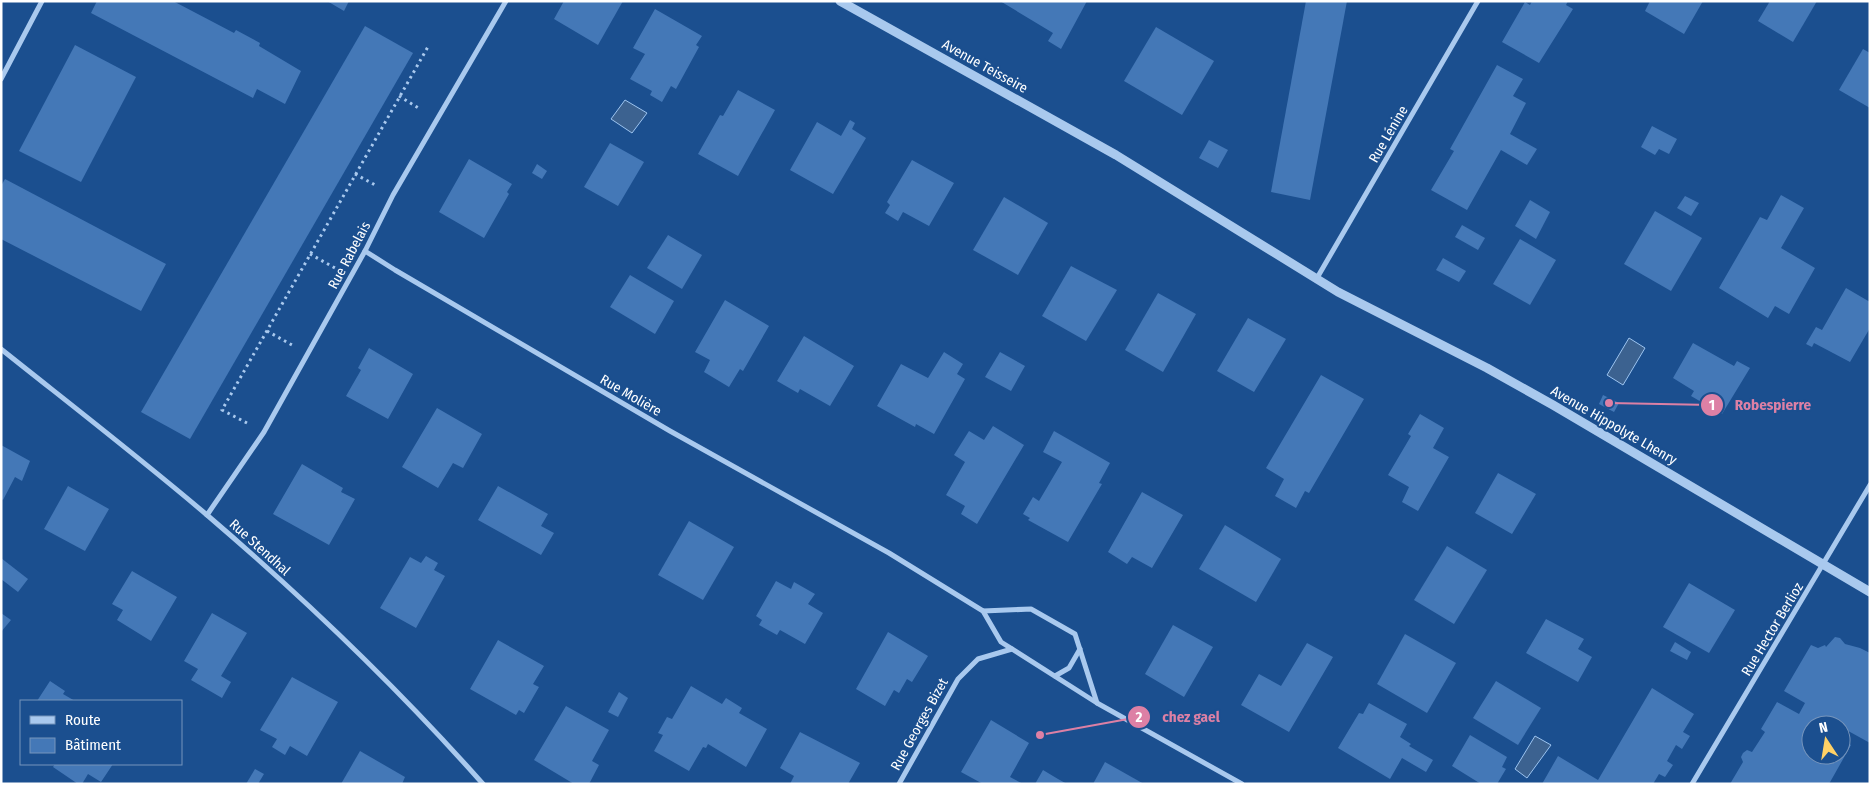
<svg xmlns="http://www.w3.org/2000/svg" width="1871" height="785" font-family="'Fira Sans Condensed',sans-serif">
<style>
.water{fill:#3c6290;stroke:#9cc4f0}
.building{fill:#4478b7}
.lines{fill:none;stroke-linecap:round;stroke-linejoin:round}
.path{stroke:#a9c9ee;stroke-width:3;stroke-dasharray:2.5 4;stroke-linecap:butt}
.minor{stroke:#a9c9ee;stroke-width:5}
.tertiary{stroke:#a9c9ee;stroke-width:9}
.labels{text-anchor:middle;stroke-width:4;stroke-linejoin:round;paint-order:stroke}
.street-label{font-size:14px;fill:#fff;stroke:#1b4f8f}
.leader{fill:none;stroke:#dd80a5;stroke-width:2}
.callout-dot{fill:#dd80a5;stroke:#1b4f8f;stroke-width:2}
.mark-label{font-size:15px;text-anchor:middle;font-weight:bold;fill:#fff}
.callout-label{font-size:15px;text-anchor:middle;font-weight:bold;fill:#dd80a5;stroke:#1b4f8f;stroke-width:4;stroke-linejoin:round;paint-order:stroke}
</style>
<rect width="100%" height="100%" fill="#1b4f8f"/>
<g class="water">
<path d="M625,100L647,113L632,133L611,119Z"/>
<path d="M1629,338L1645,348L1623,385L1607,375Z"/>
<path d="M1535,736L1551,745L1527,778L1515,769Z"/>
</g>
<g class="building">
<path d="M97,1H173L234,33L236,30L260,43L259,46L301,71L285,104L257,89L253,98L91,13Z"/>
<path d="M327,1H349L344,11Z"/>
<path d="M564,1H623L598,45L554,19Z"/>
<path d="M1000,1H1087L1061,49L1048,41L1053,33Z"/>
<path d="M1306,1H1347L1310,200L1271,192Z"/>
<path d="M1532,1H1568L1566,5L1573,9L1539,63L1502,42L1525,2L1530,5Z"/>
<path d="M1650,1H1703L1684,34L1645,11Z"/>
<path d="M1770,1H1817L1793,42L1758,21Z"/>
<path d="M655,9L702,36L696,45L699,47L676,89L671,86L662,102L650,95L652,91L630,79L645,54L633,48Z"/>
<path d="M365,26L413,53L190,439L141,412Z"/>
<path d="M1156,27L1214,61L1182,115L1124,81Z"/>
<path d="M75,45L136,77L81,182L19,151Z"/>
<path d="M1863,49L1870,53V108L1839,90Z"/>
<path d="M1497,65L1523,79L1513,96L1526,103L1510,134L1537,149L1527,165L1501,150L1467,210L1431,190L1454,151L1450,149Z"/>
<path d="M738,90L775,110L738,176L698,154L720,115L723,116Z"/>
<path d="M850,120L855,123L852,129L866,138L833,194L790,170L817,122L841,136Z"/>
<path d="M1652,126L1677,139L1669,154L1659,149L1655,155L1641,147Z"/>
<path d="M1209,140L1228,150L1218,168L1199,158Z"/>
<path d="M610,143L644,162L618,206L584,187Z"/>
<path d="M469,159L512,184L507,192L509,194L484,238L439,212Z"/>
<path d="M912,160L954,183L929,226L903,212L898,221L885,213L890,205L887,202Z"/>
<path d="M537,164L547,171L542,179L532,173Z"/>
<path d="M5,179L166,264L141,311L1,239V186Z"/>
<path d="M1781,195L1804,208L1781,248L1815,268L1789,314L1775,306L1768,318L1719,288L1760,217L1767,220Z"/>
<path d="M1685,196L1699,203L1691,216L1677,208Z"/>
<path d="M1004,197L1048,223L1018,275L973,250Z"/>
<path d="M1530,200L1550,212L1536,239L1515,226Z"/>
<path d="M1655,211L1702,238L1671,291L1624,264Z"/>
<path d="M1462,225L1485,238L1478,250L1455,237Z"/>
<path d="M668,235L702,255L682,289L647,268Z"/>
<path d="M1520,239L1556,260L1530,305L1493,284Z"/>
<path d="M1443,258L1466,271L1459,282L1436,270Z"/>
<path d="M1071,266L1117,290L1086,341L1042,316Z"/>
<path d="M630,275L674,301L655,334L610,307Z"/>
<path d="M1846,288L1870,302V328L1850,362L1814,343L1812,347L1806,344L1816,327L1822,330Z"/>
<path d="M1158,293L1196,314L1163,372L1125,350Z"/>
<path d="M725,300L769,326L743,371L740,369L729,387L704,372L710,360L695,352Z"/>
<path d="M1248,318L1286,339L1254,392L1217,371Z"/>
<path d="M804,336L854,366L830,406L800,389L798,393L777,381Z"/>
<path d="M1693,343L1734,366L1737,361L1750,368L1722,414L1691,396L1694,391L1673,378Z"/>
<path d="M369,348L413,374L388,419L346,396L361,370L358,368Z"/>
<path d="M944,352L963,364L957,374L965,379L934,434L916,424L915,427L877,406L901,364L928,378Z"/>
<path d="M1000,352L1025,366L1011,391L985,377Z"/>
<path d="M1321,375L1364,399L1309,493L1305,491L1296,508L1275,496L1284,479L1266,468Z"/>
<path d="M1603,395L1619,403L1614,412L1599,404Z"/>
<path d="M437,408L482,434L463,468L453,463L438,488L402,467Z"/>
<path d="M1420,414L1444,428L1433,448L1449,457L1418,511L1402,502L1409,487L1388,475L1411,436L1408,434Z"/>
<path d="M993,426L1024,445L977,524L961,514L965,506L946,495L965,462L954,455L969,431L984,440Z"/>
<path d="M1054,431L1110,463L1099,483L1102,484L1068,542L1028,520L1030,518L1023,514L1033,497L1039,501L1062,462L1043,452Z"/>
<path d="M1,445L30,461L22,481L15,477L3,500L1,499Z"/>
<path d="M302,464L343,488L341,492L355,499L329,545L273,514Z"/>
<path d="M1498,473L1536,494L1512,534L1475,513Z"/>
<path d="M68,486L109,509L85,551L44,529Z"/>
<path d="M498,486L548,514L541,526L554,533L541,555L478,520Z"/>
<path d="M1142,492L1183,515L1152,568L1132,557L1127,564L1108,552Z"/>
<path d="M689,521L734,547L703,600L658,575Z"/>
<path d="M1225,525L1281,559L1256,602L1199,569Z"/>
<path d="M1447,546L1487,570L1454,624L1414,600Z"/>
<path d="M426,556L438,563L434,570L445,576L416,628L380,608L410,557L421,563Z"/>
<path d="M1,558L28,579L18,592L1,579Z"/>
<path d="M132,571L177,597L151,641L117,620L123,610L112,604Z"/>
<path d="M776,581L791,589L794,582L815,594L808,604L823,613L805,644L780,630L777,635L759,625L762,620L756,616Z"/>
<path d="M1689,583L1735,610L1709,653L1663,627Z"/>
<path d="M1,613L11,620L1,632Z"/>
<path d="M212,613L247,633L221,676L231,682L222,698L191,680L198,669L184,661Z"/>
<path d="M1546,619L1584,639L1578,649L1592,657L1578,682L1526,653Z"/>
<path d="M1173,625L1213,647L1184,697L1145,674Z"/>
<path d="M888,632L928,656L912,682L907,679L899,693L894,690L885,706L856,689Z"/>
<path d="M1405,634L1456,663L1427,713L1377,684Z"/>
<path d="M1835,637L1840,638L1845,644L1860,648L1870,653V743L1841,727V725L1834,723L1833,725H1811V755H1841V739L1851,745L1829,784H1730L1743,762L1741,757L1743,753L1747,750L1752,752L1765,732L1761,729L1777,702L1799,714L1805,703L1784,691L1811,645L1818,648L1825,645L1826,647Z"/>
<path d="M498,640L544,666L533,684L539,687L524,713L519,710L516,715L470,689Z"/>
<path d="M1675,642L1691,652L1687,660L1670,651Z"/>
<path d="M1307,643L1333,657L1289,732L1241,705L1259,674L1281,686Z"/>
<path d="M292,677L338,702L307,756L290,746L285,755L272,747L277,739L260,730Z"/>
<path d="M50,681L65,691L63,694L75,701H37Z"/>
<path d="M1496,681L1541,708L1518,745L1473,718Z"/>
<path d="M691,686L722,704L726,698L742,708L739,713L767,729L746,767L708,744L706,748L703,747L689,771L654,751L663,735L658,733L667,717L672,719Z"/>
<path d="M1652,688L1694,714L1683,732L1690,736L1682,749L1676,745L1667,761L1673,765L1665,777L1659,774L1653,784H1542L1558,756L1598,780Z"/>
<path d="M619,692L628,698L618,717L608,712Z"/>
<path d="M1369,703L1407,724L1400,737L1411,744L1409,746L1433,760L1426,772L1402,758L1390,779L1338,748L1359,713L1363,714Z"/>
<path d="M566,706L609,730L592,761L599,765L589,784H574L534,760Z"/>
<path d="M991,720L1029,743L1010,777L1023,784H983L961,772Z"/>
<path d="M800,732L860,763L848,784H790L794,776L780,768Z"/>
<path d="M1470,735L1507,757L1502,767L1506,769L1497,784H1481L1452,766Z"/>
<path d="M360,751L405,777L402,784H341Z"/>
<path d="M1105,762L1144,784H1093Z"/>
<path d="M55,764H113L101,782L88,774L82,784H78L53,767Z"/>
<path d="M255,769L264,774L258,784H246Z"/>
<path d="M1043,770L1058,779L1067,784H1035Z"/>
</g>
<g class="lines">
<g class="path">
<path d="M399,96L420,109"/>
<path d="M355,174L377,186"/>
<path d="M310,254L335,268"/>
<path d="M267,331L292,345"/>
<path d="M247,423L222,410L429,45"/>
</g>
<g class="minor">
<path d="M1,79L42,1"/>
<path d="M365,251L395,270L670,431L889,553L983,611L1001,642L1097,703L1242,784"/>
<path d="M1317,278L1478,1"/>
<path d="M1,349C70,404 140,458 207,515C304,598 398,688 483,784"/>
<path d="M207,515L264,432L365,251L393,195L506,1"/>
<path d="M983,611L1031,609L1075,634L1097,703"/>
<path d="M1055,676L1069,668L1080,649"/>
<path d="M899,784L958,679L978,659L1012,649"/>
<path d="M1692,784L1870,485"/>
</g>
<path class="tertiary" d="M840,1L1116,155L1338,292L1487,368L1553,405L1870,592"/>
</g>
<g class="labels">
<g class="street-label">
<text transform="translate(985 66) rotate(29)" y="5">Avenue Teisseire</text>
<text transform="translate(1388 134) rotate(-60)" y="5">Rue Lénine</text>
<text transform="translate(349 255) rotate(-62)" y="5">Rue Rabelais</text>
<text transform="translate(631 395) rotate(30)" y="5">Rue Molière</text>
<text transform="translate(1614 425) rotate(30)" y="5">Avenue Hippolyte Lhenry</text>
<text transform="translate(260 547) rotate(42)" y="5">Rue Stendhal</text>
<text transform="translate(1772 629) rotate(-59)" y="5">Rue Hector Berlioz</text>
<text transform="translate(919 724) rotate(-61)" y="5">Rue Georges Bizet</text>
</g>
</g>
<path class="leader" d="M1609 403L1712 405M1040 735L1139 717"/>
<g class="callout-dot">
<circle cx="1609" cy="403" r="5"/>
<circle cx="1040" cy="735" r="5"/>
<circle cx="1712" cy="405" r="12"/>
<circle cx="1139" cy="717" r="12"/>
</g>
<g class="mark-label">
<text x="1712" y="410">1</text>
<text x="1139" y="722">2</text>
</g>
<g class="callout-label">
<text x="1773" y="410">Robespierre</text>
<text x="1191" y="722">chez gael</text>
</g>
<rect width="1871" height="785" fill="none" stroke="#ffffff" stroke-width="5"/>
<rect x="20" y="700" width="162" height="65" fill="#1b4f8f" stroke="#7695bc"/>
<rect x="30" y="716" width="25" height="8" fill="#a9c9ee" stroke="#7695bc"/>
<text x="65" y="725" font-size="15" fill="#ffffff">Route</text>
<rect x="30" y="738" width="25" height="15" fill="#4478b7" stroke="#7695bc"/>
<text x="65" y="750" font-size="15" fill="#ffffff">Bâtiment</text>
<g transform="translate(1826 740) rotate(348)"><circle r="24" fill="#1b4f8f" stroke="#7695bc"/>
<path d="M0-4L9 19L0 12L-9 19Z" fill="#ffd166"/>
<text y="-8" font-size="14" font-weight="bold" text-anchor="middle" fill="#ffffff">N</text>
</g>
</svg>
